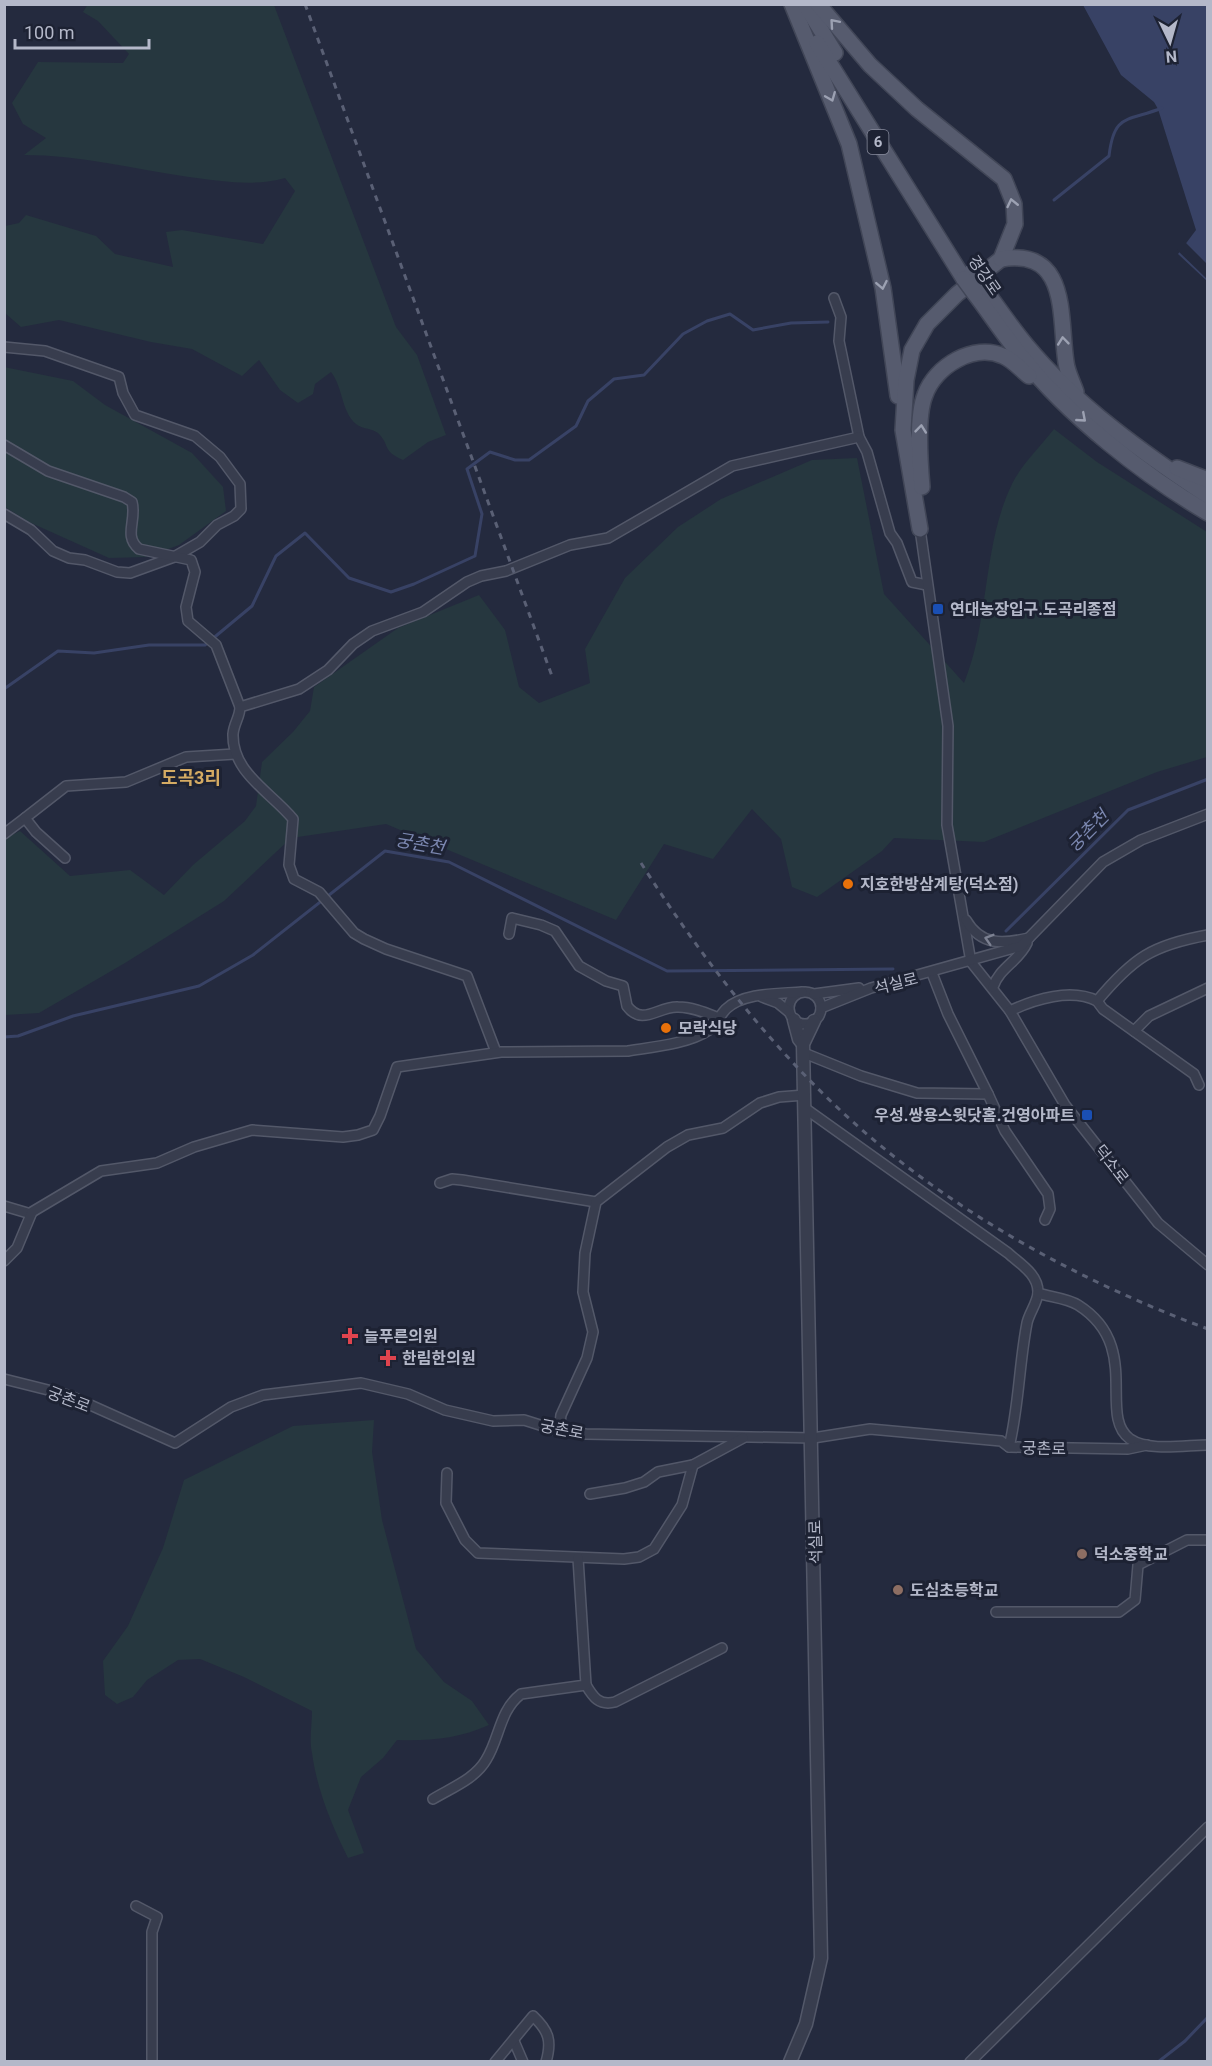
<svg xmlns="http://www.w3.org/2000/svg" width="1212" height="2066" font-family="Roboto,'Noto Sans KR',sans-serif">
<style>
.green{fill:#26373f}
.water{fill:#384265}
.pier{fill:#242a3e}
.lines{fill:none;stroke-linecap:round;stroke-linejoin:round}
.stream{stroke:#384265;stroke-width:3}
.minor-casing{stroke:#535869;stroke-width:12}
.tertiary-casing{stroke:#535869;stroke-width:15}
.primary-casing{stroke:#414657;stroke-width:18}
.minor{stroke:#383d4e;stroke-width:9}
.tertiary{stroke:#383d4e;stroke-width:12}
.primary{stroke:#565b6e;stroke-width:15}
.rail{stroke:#5a6075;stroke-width:3;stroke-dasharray:6 6;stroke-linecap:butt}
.primary-bridge-casing{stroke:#414657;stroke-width:18;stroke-linecap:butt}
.primary-bridge{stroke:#565b6e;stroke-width:15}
.oneway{stroke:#9ca1b2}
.oneway2{stroke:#7c8192}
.transit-dot{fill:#1a4fb4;stroke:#1d2233;stroke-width:2}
.food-dot{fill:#e8710a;stroke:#1d2233;stroke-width:2}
.health-dot{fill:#e0444e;stroke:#1d2233;stroke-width:2}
.education-dot{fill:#8d6e63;stroke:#1d2233;stroke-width:2}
.labels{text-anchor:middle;stroke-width:6;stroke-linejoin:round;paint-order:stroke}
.shield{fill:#1d2233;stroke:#878b9c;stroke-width:1.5}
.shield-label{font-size:15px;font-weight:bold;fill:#b4b8c9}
.street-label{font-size:16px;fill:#b4b8c9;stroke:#1d2233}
.poi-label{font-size:16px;font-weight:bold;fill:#b4b8c9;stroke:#1d2233;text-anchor:start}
.neighbourhood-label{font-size:18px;font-weight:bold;fill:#d5ab63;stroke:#1d2233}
.water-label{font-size:18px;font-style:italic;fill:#7c88b1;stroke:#1d2233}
</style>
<rect width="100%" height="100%" fill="#242a3e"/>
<g class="green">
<path d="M88,4L274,5L396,327L417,355L446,435L428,442L403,460C381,450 391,446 378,433C372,428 361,429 356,424C341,411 343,387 331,372L315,384L313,394L298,403L280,390L259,360L242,376L192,349L151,342L59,320L21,327L5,313V226L19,223L26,215L96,236L115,254L173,267L166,232L182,230L263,244L295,191L285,178C253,187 222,181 189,177C134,169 79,155 24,155L46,138L23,124L12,103L38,62L123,63L129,54L98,21L83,12Z"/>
<path d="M4,367L73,381L105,405L192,453L223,487L226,511L179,545L146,557L109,558L29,522L5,507Z"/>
<path d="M1054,429L1097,462L1207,532V757L1157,772L984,842L894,838L882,851L817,897L792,887L781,839L752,809L713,859L664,844L616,920L386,824L291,838L224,901L125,963L39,1013L5,1015L4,839L20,831L70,876L130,870L164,895L193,865L245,821L256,806L262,762L293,732L310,711L314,687L398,628L479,595L505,630L519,687L539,703L590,683L585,649L625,578L678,527L721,499L812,460L857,458L884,594L964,683C990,620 982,546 1012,484C1021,465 1041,446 1054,429Z"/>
<path d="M374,1420L372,1452L382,1520L416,1649L444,1682L472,1701L489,1725C458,1739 429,1741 397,1740L383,1758L361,1777L348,1810L364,1853L348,1858C332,1826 317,1790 312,1753C309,1740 312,1725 312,1711L244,1677L200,1659L178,1660L147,1680L133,1697L117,1704L105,1695L103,1661L128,1626L163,1548L184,1480L293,1426Z"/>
</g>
<path class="water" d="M1083,5H1207V281L1178,254L1196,230L1158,109L1154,102L1121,75Z"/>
<path class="pier" d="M1184,241L1207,264V279L1177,250Z"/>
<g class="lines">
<g class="stream">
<path d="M1054,200L1109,156C1114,113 1127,122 1162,108"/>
<path d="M4,689L58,651L94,653L149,645H205L252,606L276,556L305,533L349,578L391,592L414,584L475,556L482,514L467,469L490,452L515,460H529L576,426L588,401L614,379L644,375L683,334L707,321L730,314L753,330L791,323L828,322"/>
<path d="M1006,931L1128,810L1208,779"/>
<path d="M4,1037L18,1036L73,1016L199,986L253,955L385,851L449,862L667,971L893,969"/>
<path d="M1158,2062L1185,2041L1208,2017"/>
</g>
<g class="minor-casing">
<g id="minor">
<path d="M834,298L841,317L839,341L859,437L867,452L890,533L897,543L912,582L927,585"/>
<path d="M4,347L45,351L119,377L123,393L135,415L195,436L220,457L240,484L241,509L234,516L217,525L200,542L174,557L130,573L117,572L85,560L69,558L53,551L31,530L4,514"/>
<path d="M4,445L48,471L124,497L132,502C137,520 123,536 139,549L191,560L195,572L186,607L188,621L216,645L240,707"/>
<path d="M920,529L948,726L947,825L971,962"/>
<path d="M4,834L25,818"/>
<path d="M65,858L36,832L25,818L66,786L126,782L186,757L235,754"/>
<path d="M966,920C981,946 1003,944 1029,938"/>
<path d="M509,934L512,918L541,925L555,931L579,966L606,981L623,986L627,1006C643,1027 658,1006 678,1007C692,1007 706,1013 719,1018"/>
<path d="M971,962L1010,1011L1065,1105L1158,1223L1208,1265"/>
<path d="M932,973L948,1014L988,1094"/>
<path d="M993,987C999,968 1019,961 1027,943"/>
<circle cx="805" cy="1008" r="16"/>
<path d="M814,994L859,988"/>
<path d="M762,997L778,1003L789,1012"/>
<path d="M1097,1001L1103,1009L1194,1074L1199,1085"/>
<path d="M821,1008L871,988L1021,946L1103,862L1141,840L1208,814"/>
<path d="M1010,1011C1035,999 1071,988 1097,1001C1133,958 1152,945 1208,935"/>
<path d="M1134,1031L1149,1016L1208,988"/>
<path d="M496,1052L467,976L386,949L364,939L354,933L319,892L294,879L289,865L293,819C271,792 232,773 233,734C234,723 240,717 240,707L299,689L328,670L353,644L372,631L423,612L467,582L481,576L506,571L570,545L608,538L732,466L859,437"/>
<path d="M804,1053L861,1076L917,1093L988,1094L1005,1131L1048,1194L1050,1209L1045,1220"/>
<path d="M806,1109L1008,1253C1020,1264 1038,1274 1038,1292C1038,1302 1029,1313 1027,1323C1019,1364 1019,1406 1009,1447"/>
<path d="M440,1183L452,1179L462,1180L596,1202"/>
<path d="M4,1206L31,1214"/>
<path d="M4,1261L17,1248L32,1212L101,1171L157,1163L194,1147L252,1130L343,1137L358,1135L373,1130L380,1116L397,1067L501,1052L628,1051C653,1047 688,1044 709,1030C716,1025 720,1015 726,1009C744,992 780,994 802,992"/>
<path d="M1038,1293C1050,1297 1067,1298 1078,1305C1143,1346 1097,1415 1130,1439C1149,1452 1186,1445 1208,1445"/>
<path d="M4,1379L68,1395L175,1443L231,1407L263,1395L361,1383L408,1394L445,1410L493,1421L524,1420L559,1431L586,1434L813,1438L870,1429L1001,1441L1009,1447L1128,1449L1147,1445"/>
<path d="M559,1431L561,1415L587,1358L593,1332L583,1292L585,1253L596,1202L667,1147L688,1135L723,1128L760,1103L779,1097L805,1095"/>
<path d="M447,1473L446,1503L465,1540L478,1553L624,1559L639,1557L654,1549L682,1505L693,1465"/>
<path d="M590,1494L625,1488L644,1482L658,1472L693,1465L743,1438"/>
<path d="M996,1612H1119L1135,1600L1138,1565L1187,1540H1208"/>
<path d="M586,1685C593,1697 599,1706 615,1702L722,1648"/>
<path d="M433,1799C451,1788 475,1779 486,1760C500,1738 499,1711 521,1694L586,1685L578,1558"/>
<path d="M136,1906L157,1917L152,1932V2062"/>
<path d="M514,2041L523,2062"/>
<path d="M495,2062L533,2016C549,2031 552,2041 546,2062"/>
<path d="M970,2062L1208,1827"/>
</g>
</g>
<g class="tertiary-casing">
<g id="tertiary">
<path d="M794,1020L799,1039L803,1044"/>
<path d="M790,2062L806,2024L821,1958L803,1044L814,1021"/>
</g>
</g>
<g class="primary-casing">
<g id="primary">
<path d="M792,4L849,144L883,288L898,396"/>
<path d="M805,4L835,53"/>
<path d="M818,4L870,65L917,109L1004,179L1014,204L1015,224L1001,259L957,294L927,324L912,350L906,380L903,430L920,529"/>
<path d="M817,43L964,279"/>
<path d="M1001,259C1070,248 1059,317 1066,362C1067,372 1073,383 1076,392"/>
<path d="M983,287C997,306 1011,327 1027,346C1077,406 1143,453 1208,496"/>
<path d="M975,294C991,315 1005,337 1022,357C1067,415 1145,476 1208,513"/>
<path d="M1177,468L1208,480"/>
<path d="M922,487C920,464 916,417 925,395C935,366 974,343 1003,356C1013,360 1021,370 1029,376"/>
</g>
</g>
<use href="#minor" class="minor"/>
<use href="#tertiary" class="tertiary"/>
<use href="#primary" class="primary"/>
<g class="rail">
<path d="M305,4L552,676"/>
<path d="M641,863C701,957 770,1047 853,1122C956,1214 1079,1281 1208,1329"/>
</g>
<g class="primary-bridge-casing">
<g id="primary-bridge">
<path d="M972,271L983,287"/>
<path d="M964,279L975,294"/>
</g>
</g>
<use href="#primary-bridge" class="primary-bridge"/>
</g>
<defs><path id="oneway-chevron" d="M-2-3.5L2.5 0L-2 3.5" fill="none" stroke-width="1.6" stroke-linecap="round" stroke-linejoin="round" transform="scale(1.5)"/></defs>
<g class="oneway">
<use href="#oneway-chevron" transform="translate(834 23) rotate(-131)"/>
<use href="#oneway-chevron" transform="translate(831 97) rotate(68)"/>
<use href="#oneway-chevron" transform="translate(1012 203) rotate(-103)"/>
<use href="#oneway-chevron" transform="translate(882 285) rotate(79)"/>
<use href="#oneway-chevron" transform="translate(1063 341) rotate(-96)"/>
<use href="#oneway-chevron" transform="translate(1082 418) rotate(41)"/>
<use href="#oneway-chevron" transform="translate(921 429) rotate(-84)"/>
</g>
<use class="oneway2" href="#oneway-chevron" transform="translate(989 939) rotate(-163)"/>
<g class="transit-dot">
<rect x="932" y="603" width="12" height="12" rx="3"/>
<rect x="1081" y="1109" width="12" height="12" rx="3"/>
</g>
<g class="food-dot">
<circle cx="848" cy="884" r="6"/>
<circle cx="666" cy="1028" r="6"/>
</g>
<g class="health-dot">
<path d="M347 1327h6v6h6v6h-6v6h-6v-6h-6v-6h6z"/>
<path d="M385 1349h6v6h6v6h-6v6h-6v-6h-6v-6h6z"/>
</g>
<g class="education-dot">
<circle cx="1082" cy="1554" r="6"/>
<circle cx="898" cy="1590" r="6"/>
</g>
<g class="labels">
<rect class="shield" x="867.5" y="130" width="21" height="24" rx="4.5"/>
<g class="shield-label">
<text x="878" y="147">6</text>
</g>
<g class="street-label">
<text transform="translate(985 275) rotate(55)" y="6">경강로</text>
<text transform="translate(896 983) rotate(-14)" y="6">석실로</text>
<text transform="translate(1112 1164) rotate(52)" y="6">덕소로</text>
<text transform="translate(69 1399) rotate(21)" y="6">궁촌로</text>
<text transform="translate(562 1429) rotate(11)" y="6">궁촌로</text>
<text transform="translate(1044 1448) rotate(1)" y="6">궁촌로</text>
<text transform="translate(815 1542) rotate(-91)" y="6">석실로</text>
</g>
<g class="poi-label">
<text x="950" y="615">연대농장입구.도곡리종점</text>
<text x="860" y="890">지호한방삼계탕(덕소점)</text>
<text x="678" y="1034">모락식당</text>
<text x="1075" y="1121" text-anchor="end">우성.쌍용스윗닷홈.건영아파트</text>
<text x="364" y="1342">늘푸른의원</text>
<text x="402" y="1364">한림한의원</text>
<text x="1094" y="1560">덕소중학교</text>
<text x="910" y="1596">도심초등학교</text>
</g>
<g class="neighbourhood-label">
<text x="191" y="784">도곡3리</text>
</g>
<g class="water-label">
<text transform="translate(1088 831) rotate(-45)" y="6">궁촌천</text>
<text transform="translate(420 844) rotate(10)" y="6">궁촌천</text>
</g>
</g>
<rect width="1212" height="2066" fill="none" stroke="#b4b8c9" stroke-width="12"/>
<g transform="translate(1170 42) rotate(175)" stroke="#1d2233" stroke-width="4.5" paint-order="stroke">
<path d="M0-4.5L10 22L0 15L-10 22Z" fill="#b4b8c9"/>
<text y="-9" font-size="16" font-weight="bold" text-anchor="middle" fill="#b4b8c9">N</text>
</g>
<path d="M15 39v9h134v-9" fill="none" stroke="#b4b8c9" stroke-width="3"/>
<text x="24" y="39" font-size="18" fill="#b4b8c9" stroke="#1d2233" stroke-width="4.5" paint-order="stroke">100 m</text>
</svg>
